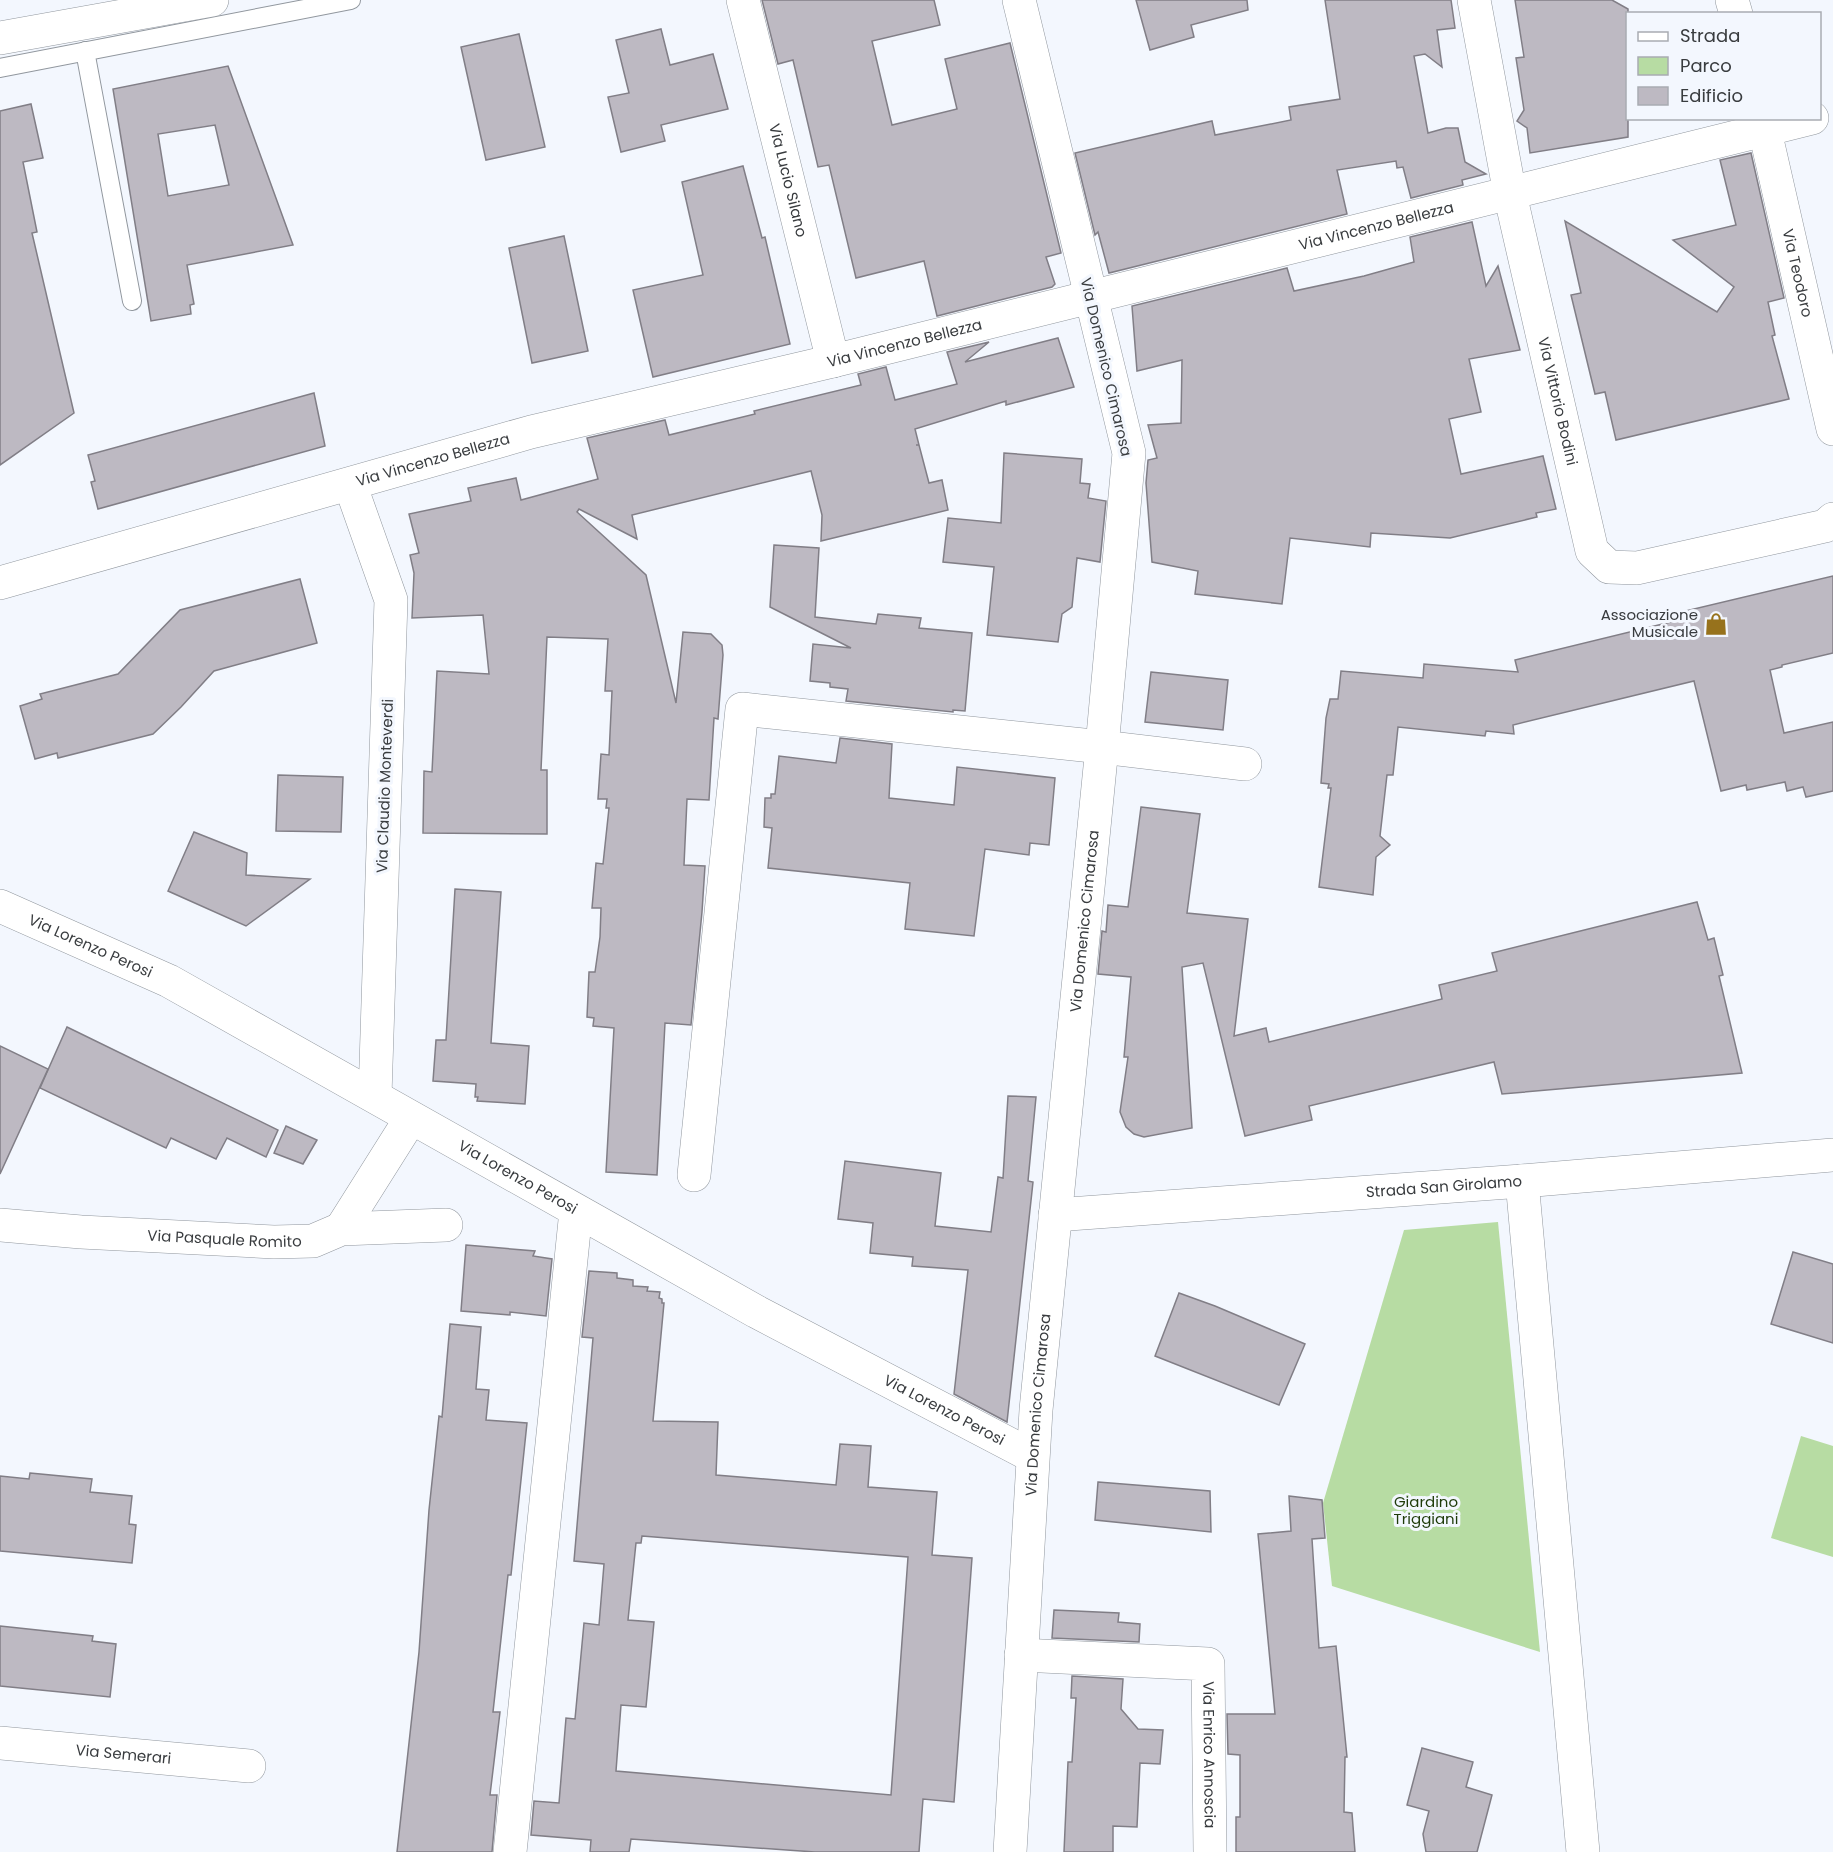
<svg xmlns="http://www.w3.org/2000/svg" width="1833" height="1852" font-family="Poppins,sans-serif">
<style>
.green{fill:#b7dca3}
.building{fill:#bdb9c2;stroke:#817e86;stroke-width:1.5;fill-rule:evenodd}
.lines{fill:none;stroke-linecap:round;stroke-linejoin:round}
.lane-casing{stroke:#91979e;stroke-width:20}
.street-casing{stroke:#91979e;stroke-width:34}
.lane{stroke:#fff;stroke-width:18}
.street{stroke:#fff;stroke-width:33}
.labels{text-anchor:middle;stroke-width:6;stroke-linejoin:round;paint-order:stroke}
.street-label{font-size:15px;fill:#393c3f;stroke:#f3f7fe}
.poi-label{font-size:15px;fill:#393c3f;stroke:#f3f7fe;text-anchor:end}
.park-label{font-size:15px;fill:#1e3b09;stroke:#f3f7fe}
</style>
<rect width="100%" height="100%" fill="#f3f7fe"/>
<g class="green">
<path d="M1498,1222L1540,1652L1332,1586L1323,1503L1404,1230Z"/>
<path d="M1801,1436L1833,1446V1557L1771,1538Z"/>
</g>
<g class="building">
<path d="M762,0H934L940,25L872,41L892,125L957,109L945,59L1010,43L1061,253L1046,257L1055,284L1052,287L937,316L924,261L856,278L829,165L818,167L793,60L778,64Z"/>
<path d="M1136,0H1247L1248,10L1191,25L1194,37L1150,50Z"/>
<path d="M1325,0H1451L1455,28L1437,30L1442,67L1425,54L1414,56L1428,133L1446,128H1458L1465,162L1486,174L1462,180L1463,185L1411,198L1403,167L1397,168L1396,161L1337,170L1347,214L1109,273L1098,232L1095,235L1075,153L1212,121L1215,135L1291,120L1289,107L1340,99Z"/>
<path d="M1515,0H1612L1628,9V137L1530,153L1527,128L1517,121L1524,110L1516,58L1524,57Z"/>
<path d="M661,29L670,65L713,54L728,109L661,125L665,141L621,152L608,97L629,93L616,40Z"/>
<path d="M519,34L545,147L486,160L461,47Z"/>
<path d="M228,66L293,245L187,265L194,304L190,305L191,314L151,321L113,89ZM215,125L229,185L168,196L158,134Z"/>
<path d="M31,104L43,158L23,162L37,232L32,233L74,413L0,465V111Z"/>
<path d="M1751,153L1784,298L1768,302L1775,335L1772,336L1789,399L1616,440L1605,392L1595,394L1571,295L1581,293L1565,221L1717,312L1734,287L1673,240L1736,225L1720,160Z"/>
<path d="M743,166L762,238L765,237L790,344L653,377L633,290L703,275L682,182Z"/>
<path d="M1472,222L1486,286L1498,266L1520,350L1469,359L1481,412L1449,419L1461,474L1543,456L1556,509L1536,513L1537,517L1450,538L1371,533L1370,547L1290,538L1282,604L1195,594L1198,571L1152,562L1146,483L1148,460L1157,458L1148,425L1181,423L1182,360L1137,371L1132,306L1287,268L1294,291L1364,276L1414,262L1410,237Z"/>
<path d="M564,236L588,351L532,363L509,248Z"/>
<path d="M1058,338L1074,387L1006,405V401L915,429L919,445H916H919L929,483L942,480L948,510L821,541L822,515L811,471L632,515L637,539L579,509L577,512L646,575L676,703L683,632L711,634L722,645L723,655L718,719L714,718L709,800L687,799L684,865L705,866L702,912L691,1025L665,1023L657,1175L606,1172L614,1028L593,1026L594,1018L587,1017L589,972H595L600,937L601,908H592L596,863L603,864L609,808H606L607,799H598L601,754L609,755L612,691H605L608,639L547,637L541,770H547V834L423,833L424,771L432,772L437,671L489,674L483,615L412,618L414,573L410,555L419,553L409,514L471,501L468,488L516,478L521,500L598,479L587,438L665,420L669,435L755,414L754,411L861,385L858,374L886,367L895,400L957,384L947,352L989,342L965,362Z"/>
<path d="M314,393L325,446L98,509L91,482L95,481L88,455Z"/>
<path d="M1004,453L1082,459L1080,483L1090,484L1088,498L1106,501L1100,562L1077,558L1072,607L1062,614L1058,642L987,635L994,567L943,562L948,518L1001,523Z"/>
<path d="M774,545L819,548L815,617L876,624L878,614L921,618L919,628L972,633L965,711L953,710V712L846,701L848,689L830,687V683L810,681L813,644L851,648L770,607Z"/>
<path d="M1833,576V653L1782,665V667L1770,670L1784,733L1833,722V791L1806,797L1803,787L1787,791L1785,782L1747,790L1746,785L1721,791L1694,681L1513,725L1514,734L1486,731L1485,736L1398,727L1393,775H1387L1380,836L1390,845L1376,857L1373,895L1319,887L1331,788H1328L1329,784L1321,783L1326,718L1330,699H1338L1341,671L1423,678L1424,664L1518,672L1515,660L1679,620L1677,613Z"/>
<path d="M300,579L317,643L214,671L181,707L153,734L58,758L57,753L35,759L20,706L42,699L40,694L118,674L180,610Z"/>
<path d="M1151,672L1228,680L1223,730L1145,722Z"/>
<path d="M840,738L892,744L889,798L954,805L957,767L1055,778L1049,845L1030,843L1029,855L985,849L974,936L905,929L910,883L768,868L772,828L764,827L765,798H771V794H775L779,756L836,763Z"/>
<path d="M278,775L343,777L341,832L276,831Z"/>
<path d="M1141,807L1200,814L1187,913L1248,919L1234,1036L1266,1028L1269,1042L1442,999L1439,985L1497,971L1492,953L1697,902L1708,940L1714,938L1723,975L1719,976L1742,1073L1502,1094L1494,1062L1309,1106L1312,1120L1245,1136L1203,963L1182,967L1192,1128L1144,1137L1134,1134L1126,1127L1120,1112L1128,1057H1124L1131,977L1098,974L1102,931L1106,932L1108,905L1128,907Z"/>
<path d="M194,832L247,853L246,875L310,879L246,926L168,891Z"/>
<path d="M455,889L501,892L491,1043L529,1046L525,1104L477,1101L478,1097H475L476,1084L433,1081L436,1040H446Z"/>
<path d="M67,1027L278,1130L266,1157L227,1138L216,1159L171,1138L166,1148L40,1088Z"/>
<path d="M0,1046L48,1069L0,1174Z"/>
<path d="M1008,1096L1036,1097L1028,1181L1033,1182L1007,1422L954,1394L968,1270L912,1266L913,1257L870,1253L873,1223L838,1219L845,1161L941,1173L935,1226L991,1232L998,1177L1003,1178Z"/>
<path d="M286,1126L317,1140L303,1164L274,1153Z"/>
<path d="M466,1245L535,1251L533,1256L552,1259L546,1316L510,1312V1315L461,1311Z"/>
<path d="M1793,1252L1833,1264V1343L1771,1324Z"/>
<path d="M589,1271L617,1273V1278L633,1280V1286L648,1287L647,1291L660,1292L659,1298L662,1299V1303H664L653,1421L718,1422L716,1475L836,1485L840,1444L871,1446L868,1487L937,1492L932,1555L972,1558L954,1802L923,1799L919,1852H815L631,1839L629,1852H590L591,1840L531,1835L534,1801L559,1803L566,1718L575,1719L584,1623L599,1625L604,1564L574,1561L593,1338L582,1337ZM642,1536L908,1557L891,1795L616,1771L621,1705L646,1707L654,1622L628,1620L636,1543H641Z"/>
<path d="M1179,1293L1215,1306L1305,1344L1279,1405L1155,1356Z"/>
<path d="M450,1324L481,1327L476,1389L489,1390L486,1420L527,1423L511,1575H508L493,1712H500L490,1795H497L492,1852H397L419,1652L429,1510L439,1416L442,1417Z"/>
<path d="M30,1473L92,1479L90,1492L132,1496L129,1524L136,1525L132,1563L0,1551V1476L29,1479Z"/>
<path d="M1098,1482L1210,1491L1211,1532L1095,1520Z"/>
<path d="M1289,1496L1322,1500L1325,1538L1312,1539L1319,1648L1336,1646L1347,1757H1345L1344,1812L1352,1813L1355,1852H1236V1817H1240V1755L1228,1754L1227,1714H1275L1258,1534L1291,1531Z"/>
<path d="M1054,1610L1119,1613L1118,1622L1140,1624L1139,1642L1052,1638Z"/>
<path d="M0,1626L93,1636L92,1641L116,1644L110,1697L0,1686Z"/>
<path d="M1072,1676L1123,1679L1121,1709L1138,1729L1163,1730L1160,1764L1140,1763L1137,1827L1113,1826V1852H1064L1068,1762H1072L1076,1698H1071Z"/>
<path d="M1422,1748L1473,1762L1466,1787L1492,1795L1477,1852H1426L1423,1834L1429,1811L1407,1805Z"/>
</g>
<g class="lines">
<g class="lane-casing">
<g id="lane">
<path d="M85,51L132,301"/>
<path d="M0,68L351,0"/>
</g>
</g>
<g class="street-casing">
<g id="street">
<path id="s1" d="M743,0L833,361"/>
<path id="s2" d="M1474,0L1510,194L1592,551L1609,567L1637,568L1825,526L1833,519"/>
<path d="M1732,0L1736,14"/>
<path d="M0,38L212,0"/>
<path id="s3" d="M1762,118L1833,429"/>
<path d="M350,484L391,600L375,1096"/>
<path id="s4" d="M0,583L531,432L833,361L1812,118"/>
<path id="s5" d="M0,906L169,981L757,1312L1032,1456"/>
<path d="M694,1175L742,709L1102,747L1245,764"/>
<path d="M1522,1181L1583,1852"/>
<path id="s6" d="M1055,1215L1522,1181L1833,1155"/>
<path id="s7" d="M0,1225L81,1232L274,1242L313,1241L341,1229L446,1225"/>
<path d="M341,1229L411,1118"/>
<path id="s8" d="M1021,1655L1208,1664L1210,1852"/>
<path id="s9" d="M0,1743L249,1766"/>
<path d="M510,1852L576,1211"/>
<path id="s10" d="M1010,1852L1036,1410L1102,747L1129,453L1019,0"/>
</g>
</g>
<use href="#lane" class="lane"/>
<use href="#street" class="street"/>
</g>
<defs>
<g id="shop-bare" transform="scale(1.8)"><path d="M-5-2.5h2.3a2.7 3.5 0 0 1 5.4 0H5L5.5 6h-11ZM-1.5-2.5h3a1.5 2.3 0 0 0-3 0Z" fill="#97721c" stroke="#f3f7fe" stroke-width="2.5" paint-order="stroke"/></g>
</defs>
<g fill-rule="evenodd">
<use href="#shop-bare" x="1716" y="624"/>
</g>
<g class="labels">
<g class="street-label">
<text dy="5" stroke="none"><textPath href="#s1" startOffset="186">Via Lucio Silano</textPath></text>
<text dy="5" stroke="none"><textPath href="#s4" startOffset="1422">Via Vincenzo Bellezza</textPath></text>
<text dy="5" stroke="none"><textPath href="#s3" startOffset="159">Via Teodoro</textPath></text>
<text dy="5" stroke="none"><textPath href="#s4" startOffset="936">Via Vincenzo Bellezza</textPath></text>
<text transform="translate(1106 367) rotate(77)" y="5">Via Domenico Cimarosa</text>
<text dy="5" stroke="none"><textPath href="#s2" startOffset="410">Via Vittorio Bodini</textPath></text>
<text dy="5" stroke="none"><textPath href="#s4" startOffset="450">Via Vincenzo Bellezza</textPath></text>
<text transform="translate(385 786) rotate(-88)" y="5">Via Claudio Monteverdi</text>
<text dy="5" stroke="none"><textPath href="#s10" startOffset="934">Via Domenico Cimarosa</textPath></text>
<text dy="5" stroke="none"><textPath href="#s5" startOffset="99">Via Lorenzo Perosi</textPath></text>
<text dy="5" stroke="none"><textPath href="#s5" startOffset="585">Via Lorenzo Perosi</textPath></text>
<text dy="5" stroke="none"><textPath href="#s6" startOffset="390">Strada San Girolamo</textPath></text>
<text dy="5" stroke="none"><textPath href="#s7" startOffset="225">Via Pasquale Romito</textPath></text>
<text dy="5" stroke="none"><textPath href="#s10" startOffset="448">Via Domenico Cimarosa</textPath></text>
<text dy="5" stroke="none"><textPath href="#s5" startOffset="1071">Via Lorenzo Perosi</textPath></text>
<text dy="5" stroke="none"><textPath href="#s9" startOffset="124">Via Semerari</textPath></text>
<text dy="5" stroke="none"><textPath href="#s8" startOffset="278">Via Enrico Annoscia</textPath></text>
</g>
<g class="poi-label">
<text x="1698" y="620">Associazione<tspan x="1698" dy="17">Musicale</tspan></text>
</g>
<g class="park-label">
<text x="1426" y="1507">Giardino<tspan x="1426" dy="17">Triggiani</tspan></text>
</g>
</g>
<rect x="1626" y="12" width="195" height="108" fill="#f3f7fe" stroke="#a9acb2" stroke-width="1.5"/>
<rect x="1638" y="32" width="30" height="9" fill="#ffffff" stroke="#a9acb2" stroke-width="1.5"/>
<text x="1680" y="42" font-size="18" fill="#393c3f">Strada</text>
<rect x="1638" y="57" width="30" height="18" fill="#b7dca3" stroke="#a9acb2" stroke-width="1.5"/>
<text x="1680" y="72" font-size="18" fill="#393c3f">Parco</text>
<rect x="1638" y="87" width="30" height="18" fill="#bdb9c2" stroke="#a9acb2" stroke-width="1.5"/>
<text x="1680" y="102" font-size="18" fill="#393c3f">Edificio</text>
</svg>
